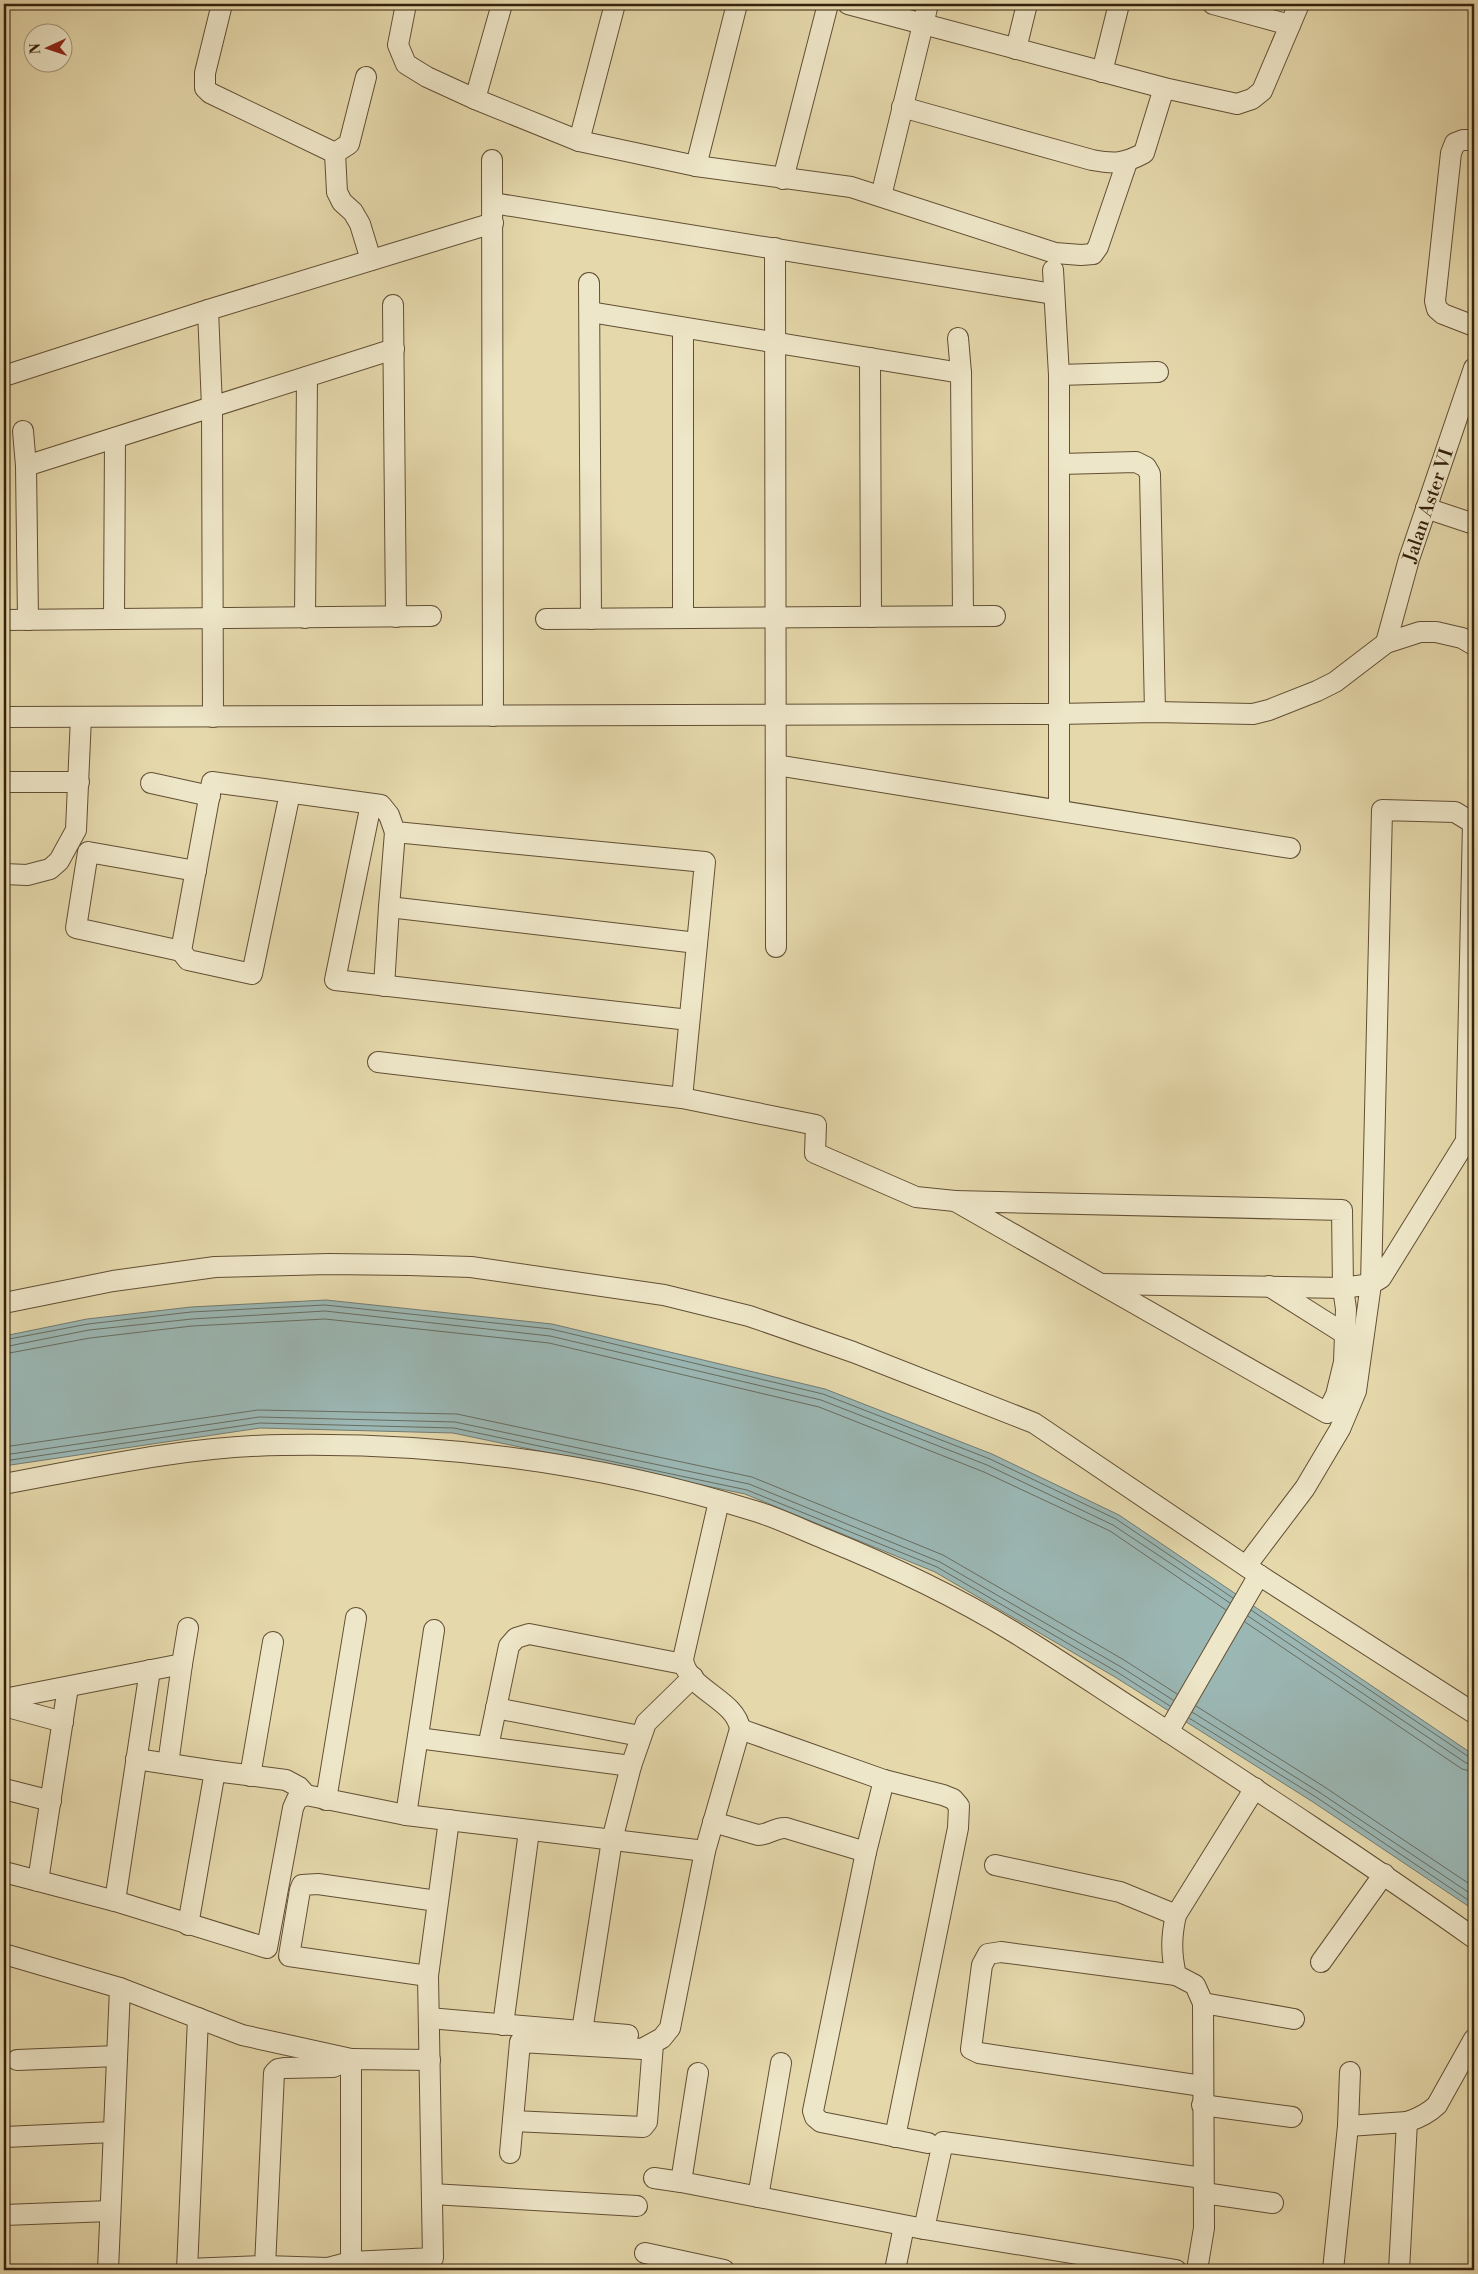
<svg xmlns="http://www.w3.org/2000/svg" width="1478" height="2274" font-family="'Libre Bodoni',serif">
<style>
.water{fill:#9bb7b4;stroke:#737b71}
.lines{fill:none;stroke-linecap:round;stroke-linejoin:round}
.shore{stroke:#686c60;stroke-width:1}
.minor-casing{stroke:#624f34;stroke-width:22}
.minor{stroke:#eee6c8;stroke-width:20}
.labels{text-anchor:middle;stroke-width:4;stroke-linejoin:round;paint-order:stroke}
.street-label{font-size:19px;fill:#36210c;stroke:#eee6c8}
</style>
<rect width="100%" height="100%" fill="#e5d8ab"/>
<filter id="stains"><feTurbulence type="fractalNoise" baseFrequency=".004" numOctaves="4"/><feColorMatrix values="0 0 0 0 .2 0 0 0 0 .09 0 0 0 0 .02 0 0 0 .5 -.17"/></filter>
<radialGradient id="worn" r=".72"><stop offset=".6" stop-color="#630" stop-opacity="0"/><stop offset="1" stop-color="#630" stop-opacity=".3"/></radialGradient>
<path class="water" d="M326,1300L552,1324L825,1389L992,1454L1119,1515L1474,1755V1910L1313,1802L1115,1677L935,1572L745,1494L453,1433L260,1428L4,1466V1336L87,1319L191,1307Z"/>
<g class="lines">
<g class="shore">
<path d="M4,1340L88,1324L191,1312L325,1305L551,1329L823,1394L990,1459L1116,1519L1233,1598"/>
<path d="M4,1347L89,1330L192,1319L325,1311L550,1336L821,1400L987,1465L1113,1525L1230,1603"/>
<path d="M4,1354L90,1338L192,1326L325,1319L549,1343L819,1407L984,1472L1110,1531L1226,1610"/>
<path d="M4,1447L258,1410L457,1414L752,1477L943,1555L1124,1660L1177,1694"/>
<path d="M4,1455L259,1417L455,1422L749,1484L940,1562L1121,1667L1173,1700"/>
<path d="M4,1461L260,1423L454,1428L747,1490L937,1567L1117,1672L1170,1706"/>
<path d="M1251,1610L1469,1757L1474,1758"/>
<path d="M1248,1616L1466,1763L1474,1765"/>
<path d="M1245,1622L1462,1769L1474,1772"/>
<path d="M1196,1706L1323,1786L1474,1887"/>
<path d="M1192,1712L1319,1792L1474,1896"/>
<path d="M1189,1718L1316,1797L1474,1904"/>
</g>
<g class="minor-casing">
<g id="minor">
<path d="M222,4L205,73V88L210,93L335,153L349,144L366,77"/>
<path d="M406,4L398,45L406,64L427,77L475,99L579,141L696,166L851,187L1055,253L1081,255L1093,254L1098,247L1127,162"/>
<path d="M848,4L1164,88L1237,104L1252,99L1262,91L1299,4"/>
<path d="M1213,4L1290,25"/>
<path d="M1016,49L1027,4"/>
<path d="M1102,72L1119,4"/>
<path d="M475,99L502,4"/>
<path d="M902,107L1092,160C1114,164 1124,164 1144,153L1164,88"/>
<path d="M1474,140H1463L1455,143L1451,153L1435,301L1437,309L1443,314L1474,326"/>
<path d="M579,141L615,4"/>
<path d="M335,153L337,192L342,202L353,212L360,224L371,260"/>
<path d="M492,160L493,716"/>
<path d="M696,166L737,4"/>
<path d="M783,179L828,4"/>
<path d="M881,196L928,4"/>
<path d="M493,203L1053,294"/>
<path d="M775,248L776,947"/>
<path d="M1053,270L1059,375V810"/>
<path d="M589,283L591,619"/>
<path d="M393,305L396,617"/>
<path d="M208,310L212,407L213,717"/>
<path d="M590,312L961,373"/>
<path d="M958,338L961,373L963,616"/>
<path d="M870,358L871,617"/>
<path d="M1059,375L1158,372"/>
<path d="M4,376L208,310L493,223"/>
<path d="M23,431L26,466L28,620"/>
<path d="M1060,464L1136,462L1146,467L1150,474L1155,712"/>
<path d="M26,466L394,349"/>
<path d="M1426,508L1474,524"/>
<path d="M305,618L307,377"/>
<path d="M683,618V328"/>
<path d="M114,619L115,438"/>
<path d="M546,619L995,616"/>
<path d="M4,620L431,616"/>
<path id="s1" d="M1386,643L1409,559L1474,368"/>
<path d="M4,717L1058,714L1155,712L1253,714L1269,710L1317,691L1335,682L1386,643L1420,632H1436L1462,638L1474,645"/>
<path d="M776,765L1290,848"/>
<path d="M4,782H79"/>
<path d="M151,783L210,796"/>
<path d="M290,793L252,974L188,960L181,951L212,782L381,805L389,815L395,832L705,862L682,1098"/>
<path d="M371,804L335,980L689,1020"/>
<path d="M395,832L389,907L697,943"/>
<path d="M4,874L27,875L50,869L59,861L76,830L81,717"/>
<path d="M181,951L76,928L88,852L196,871"/>
<path d="M384,986L389,907"/>
<path d="M378,1062L682,1098L816,1125L815,1153L916,1197L955,1201"/>
<path d="M955,1201L1342,1210L1343,1288L1346,1309L1344,1362L1336,1395L1327,1413Z"/>
<path d="M1102,1284L1343,1288L1371,1284L1381,1278L1466,1141L1473,823L1455,812L1382,810L1371,1284L1356,1391L1340,1429L1305,1488L1246,1566"/>
<path d="M1269,1286L1345,1334"/>
<path d="M4,1303L113,1281L215,1267L329,1264L409,1265L471,1267L664,1295L749,1316L853,1352L1034,1423L1259,1575L1474,1713"/>
<path d="M4,1484C95,1467 189,1446 282,1445C442,1442 604,1464 758,1512C780,1519 803,1530 825,1539C889,1565 953,1595 1012,1631C1058,1659 1102,1689 1147,1718C1257,1790 1367,1862 1474,1938"/>
<path d="M4,1699L182,1664L188,1628"/>
<path d="M4,1706L63,1722"/>
<path d="M496,1708L640,1736"/>
<path d="M740,1729L884,1780L943,1795L953,1799L959,1806L958,1828L895,2137"/>
<path d="M1168,1732L1259,1575"/>
<path d="M418,1738L631,1766L646,1723L693,1677"/>
<path d="M488,1747L509,1646L516,1638L529,1634L683,1664"/>
<path d="M136,1759L215,1771"/>
<path d="M168,1764L182,1664"/>
<path d="M250,1776L273,1642"/>
<path d="M884,1780L866,1852L813,2111L815,2117L821,2122L928,2143"/>
<path d="M4,1789L51,1801"/>
<path d="M326,1800L356,1618"/>
<path d="M406,1815L434,1630"/>
<path d="M713,1822L758,1835C769,1835 775,1827 786,1828L866,1852"/>
<path d="M995,1865L1120,1892L1176,1915"/>
<path d="M4,1872L115,1901L267,1948L293,1808L297,1799L306,1795"/>
<path d="M38,1881L68,1687"/>
<path d="M115,1901L150,1670"/>
<path d="M188,1925L215,1771L286,1780L299,1787L306,1795L406,1815L705,1851"/>
<path d="M4,1954L120,1988L242,2035L351,2059V2262"/>
<path d="M1321,1962L1384,1874"/>
<path d="M1176,1975L1001,1952L988,1954L982,1965L971,2049L979,2053L1202,2086"/>
<path d="M428,1976L289,1956L300,1890L302,1885L318,1884L437,1901"/>
<path d="M1203,2003L1294,2019"/>
<path d="M429,2018L628,2035"/>
<path d="M503,2025L529,1831"/>
<path d="M582,2031L612,1840L631,1766"/>
<path d="M17,2060L117,2056"/>
<path d="M698,2073L681,2182L924,2229"/>
<path d="M1202,2105L1292,2117"/>
<path d="M513,2121L643,2127L647,2122L653,2044"/>
<path d="M1348,2126L1407,2122"/>
<path d="M5,2137L113,2132"/>
<path d="M510,2153L520,2042L642,2049L662,2038L670,2028L705,1851L740,1729C736,1699 686,1689 683,1659L719,1501"/>
<path d="M654,2178L681,2182"/>
<path d="M1204,2193L1273,2203"/>
<path d="M432,2194L637,2206"/>
<path d="M758,2197L781,2063"/>
<path d="M4,2215L110,2211"/>
<path d="M645,2253L724,2270"/>
<path d="M265,2266L274,2073L278,2069L284,2068L333,2067L351,2059L430,2060"/>
<path d="M187,2269L265,2266L328,2268L351,2262L433,2258L428,1976L449,1820"/>
<path d="M108,2270L120,1988"/>
<path d="M187,2270L198,2018"/>
<path d="M895,2270L904,2226"/>
<path d="M1176,2270L924,2229L943,2142L1203,2178"/>
<path d="M1197,2270L1204,2228L1203,2003L1195,1985L1176,1975C1171,1954 1171,1937 1176,1915L1255,1788"/>
<path d="M1333,2270L1348,2126L1350,2072"/>
<path d="M1399,2270L1407,2122C1419,2118 1428,2114 1437,2105L1474,2039"/>
</g>
</g>
<use href="#minor" class="minor"/>
</g>
<g class="labels">
<g class="street-label">
<text dy="7" stroke="none"><textPath href="#s1" startOffset="144">Jalan Aster VI</textPath></text>
</g>
</g>
<rect width="1478" height="2274" fill="none" stroke="#e5d8ab" stroke-width="20"/>
<rect x="5" y="5" width="1468" height="2264" fill="none" stroke="#36210c" stroke-width="2.5"/>
<rect x="10" y="10" width="1458" height="2254" fill="none" stroke="#36210c"/>
<g transform="translate(48 48) rotate(267)"><circle r="24" fill="#eee6c8" stroke="#a4977d"/>
<path d="M0-4L9 19L0 12L-9 19Z" fill="#8f2418"/>
<text y="-8" font-size="14" font-weight="bold" text-anchor="middle" fill="#36210c">N</text>
</g>
<rect width="100%" height="100%" filter="url(#stains)"/>
<rect width="100%" height="100%" fill="url(#worn)"/>
</svg>
